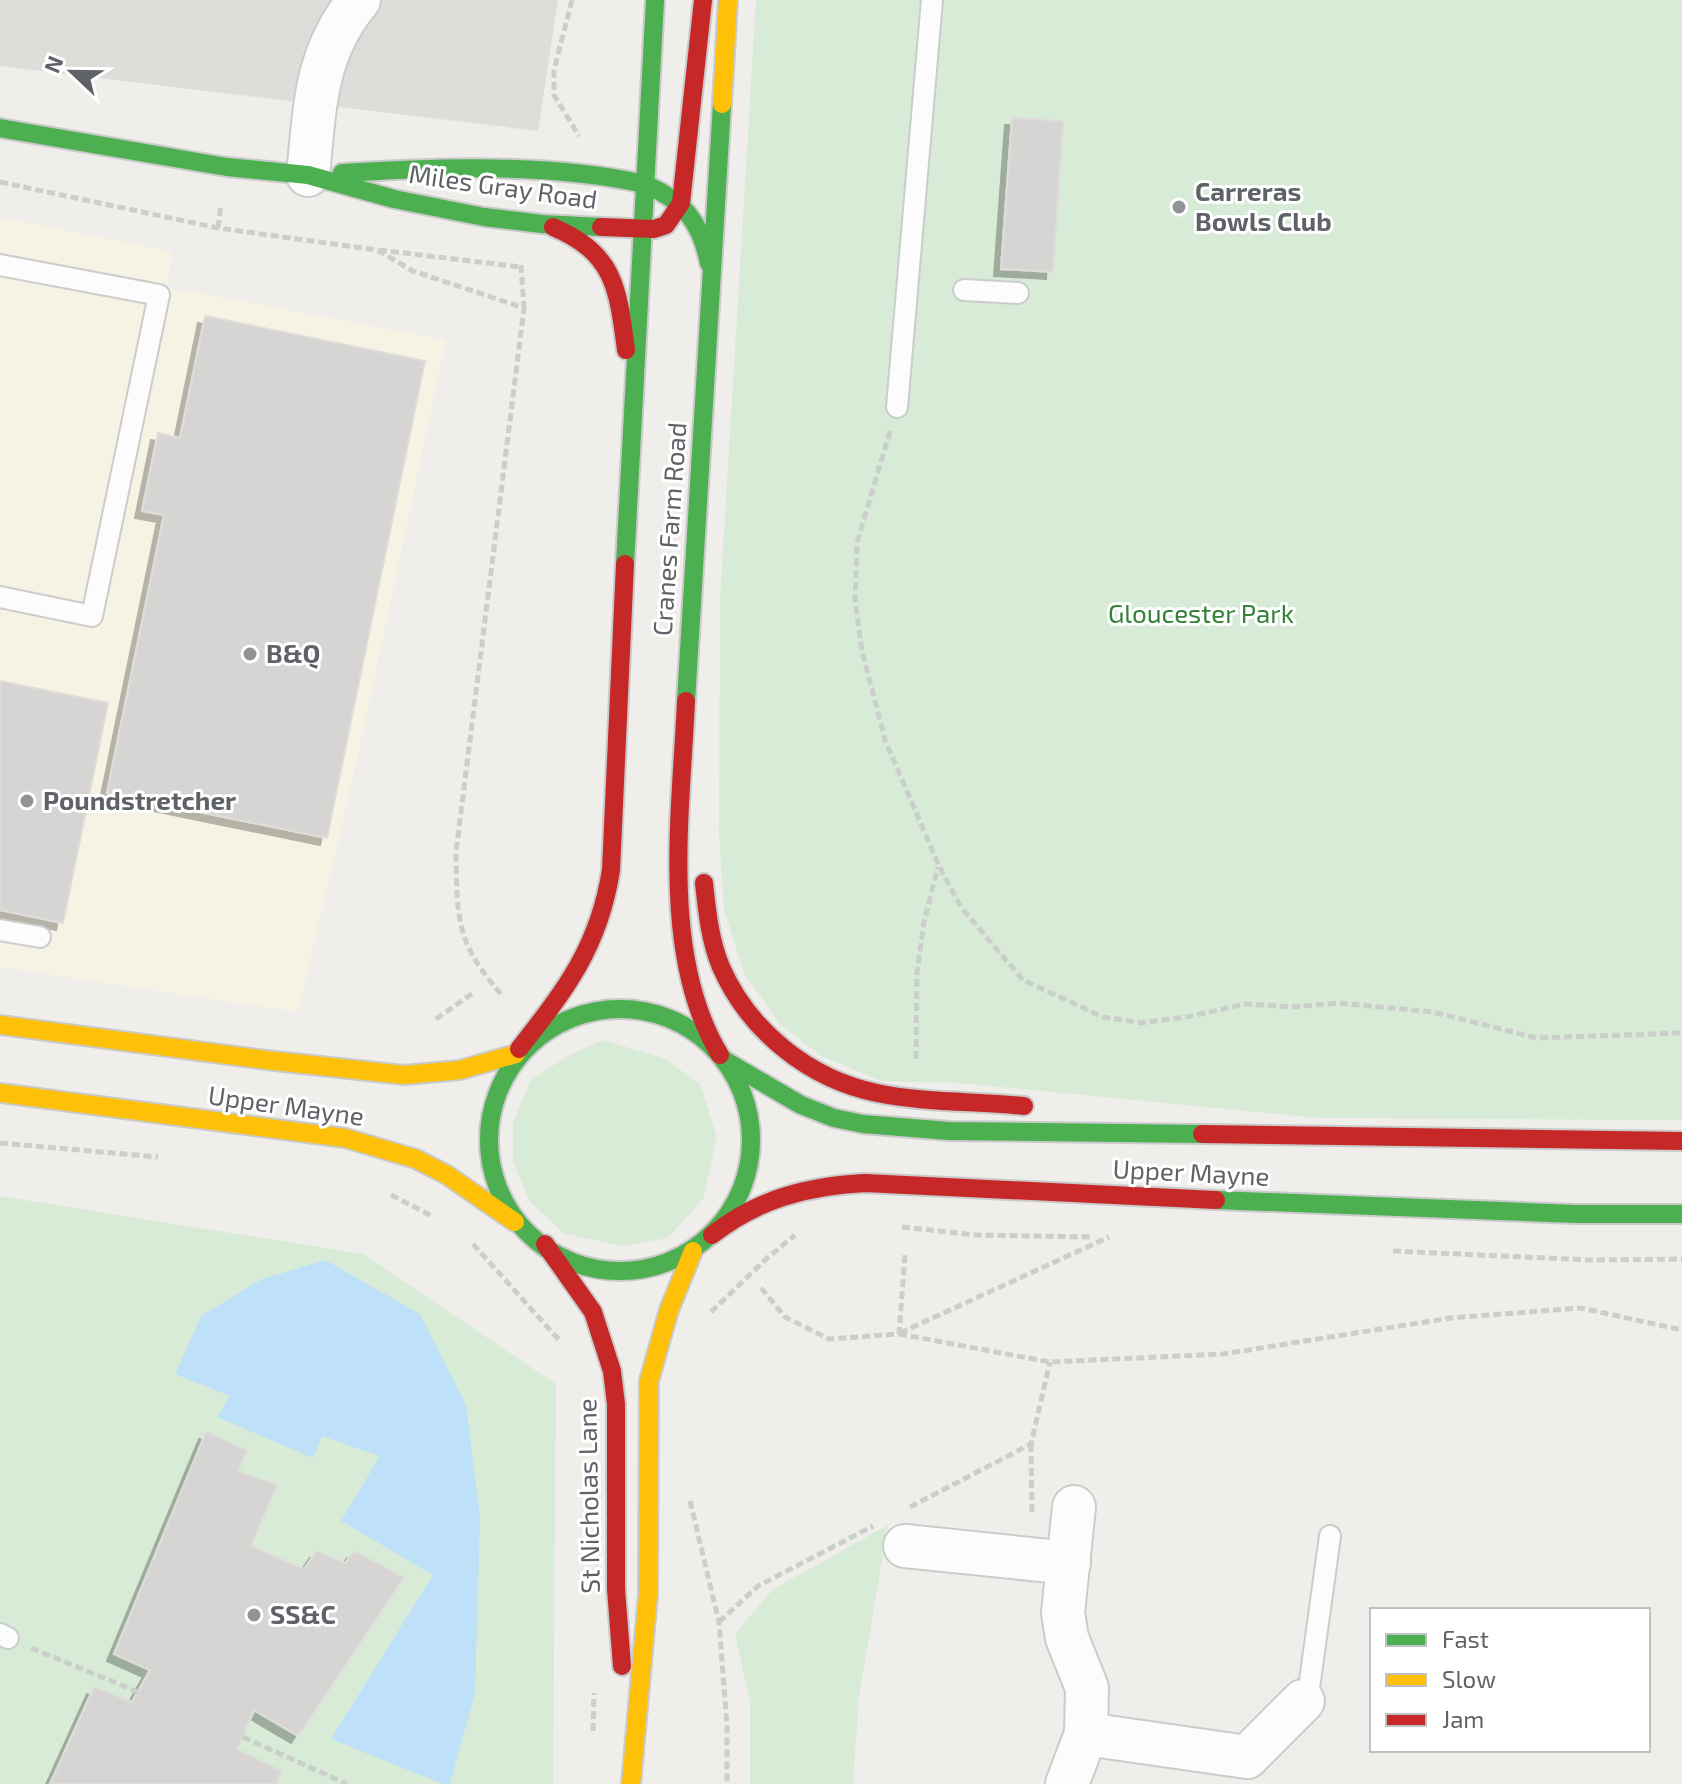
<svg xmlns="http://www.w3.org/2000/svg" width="1682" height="1784" font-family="'Exo 2',sans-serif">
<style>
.commercial{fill:#f7f3e4}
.industrial{fill:#dfddda}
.green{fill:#d8ebd6}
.water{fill:#bfe0f9}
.building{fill:#d6d5d3;stroke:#deddd9;stroke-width:2;filter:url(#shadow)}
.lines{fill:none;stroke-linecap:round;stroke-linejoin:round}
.lane-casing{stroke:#cbcccc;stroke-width:24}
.street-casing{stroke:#cbcccc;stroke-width:46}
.fast-casing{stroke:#cacacb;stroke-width:22}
.slow-casing{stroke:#cacacb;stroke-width:22}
.jam-casing{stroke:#cacacb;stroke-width:22}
.path{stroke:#cacfcc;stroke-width:5;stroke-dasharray:8 4;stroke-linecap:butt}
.lane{stroke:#fdfcfc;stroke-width:20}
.street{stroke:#fdfcfc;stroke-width:42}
.fast{stroke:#4caf50;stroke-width:18}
.slow{stroke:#ffc107;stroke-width:18}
.jam{stroke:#c62828;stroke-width:18}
.poi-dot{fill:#919496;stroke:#fff;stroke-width:3}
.labels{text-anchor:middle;stroke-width:6;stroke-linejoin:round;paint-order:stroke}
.street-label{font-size:26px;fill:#5f6368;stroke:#fff}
.poi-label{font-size:26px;font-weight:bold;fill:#5f6368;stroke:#fff;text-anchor:start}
.park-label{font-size:26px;fill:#348238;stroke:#fff}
</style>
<defs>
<filter id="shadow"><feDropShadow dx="-7" dy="7" stdDeviation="0" flood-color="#0004"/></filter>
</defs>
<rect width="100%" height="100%" fill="#efeeea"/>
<path class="commercial" d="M0,217L172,252L167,287L446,340L357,760L298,1012L0,967Z"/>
<path class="industrial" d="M0,0H558L538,131L0,66Z"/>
<g class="green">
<path d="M756,0H1682V1120L1319,1118L958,1083L881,1081L821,1056L779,1023L744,973L724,909L719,833L720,599Z"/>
<path d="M603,1040L665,1059L700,1084L717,1138L703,1199L668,1238L621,1246L563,1233L529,1200L513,1162V1122L531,1080L569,1055Z"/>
<path d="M0,1196L363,1254L556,1384L553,1784H0Z"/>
<path d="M888,1525L859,1696L853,1784H750V1702L735,1634L772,1590Z"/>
</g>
<path class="water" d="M325,1260L420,1314L466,1405L480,1518L475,1693L450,1784H443L331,1739L433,1575L341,1521L380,1456L322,1436L313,1458L217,1417L230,1396L175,1374L201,1316L260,1280Z"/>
<g class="building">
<path d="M1012,118L1063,121L1053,272L1001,269Z"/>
<path d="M205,316L425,361L327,838L107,793L164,515L142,511L158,433L180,438Z"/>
<path d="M0,681L108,703L63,923L0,910Z"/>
<path d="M206,1432L247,1450L238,1471L277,1485L251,1546L304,1569L317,1551L345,1563L354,1551L404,1577L298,1736L254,1710L237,1749L282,1771L276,1784H50L94,1687L132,1702L150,1670L114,1654Z"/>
</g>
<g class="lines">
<g class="lane-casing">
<g id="lane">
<path d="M0,265L159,295L92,616L0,597"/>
<path d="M964,290L1018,293"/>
<path d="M897,407L932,0"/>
<path d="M0,930L40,937"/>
<path d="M0,1634L8,1638"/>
<path d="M1303,1701L1309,1688L1330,1536"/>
</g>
</g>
<g class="street-casing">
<g id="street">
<path d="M308,175C315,109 314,54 359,0"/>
<path d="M1074,1507L1063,1613L1067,1638L1087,1688L1086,1734L1247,1757"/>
<path d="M905,1546L1069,1563"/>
<path d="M1247,1757L1303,1701"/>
<path d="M1067,1784L1086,1734"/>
</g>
</g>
<g class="fast-casing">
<g id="fast">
<path d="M0,128L227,167L308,175L394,199L484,217L542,224L601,227"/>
<path d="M342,173C435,167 554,163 644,184"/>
<path d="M644,184C683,200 701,222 709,263"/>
<path d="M625,564L655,0"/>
<path d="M686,701L722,104"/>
<circle cx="620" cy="1140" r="131"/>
<path d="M724,1060L801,1105L834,1118L863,1124L949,1131L1202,1134"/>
<path d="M1216,1200L1576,1214H1682"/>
</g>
</g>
<g class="slow-casing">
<g id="slow">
<path d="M722,104L728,0"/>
<path d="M0,1025L266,1060L404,1075L460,1070L516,1054"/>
<path d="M0,1093L345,1138L416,1159L447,1175L515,1222"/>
<path d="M631,1784L648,1595L649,1381L669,1310L693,1251"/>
</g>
</g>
<g class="jam-casing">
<g id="jam">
<path d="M553,227C615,253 618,289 626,350"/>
<path d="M601,227L654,229L666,225L681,203L703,0"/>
<path d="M686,701C681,813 660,956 720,1055"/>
<path d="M704,883C707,911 710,941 721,967C749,1031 809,1079 877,1093C925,1103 975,1101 1024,1106"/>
<path d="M519,1049C566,989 599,947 611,870L625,564"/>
<path d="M1202,1134L1682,1141"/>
<path d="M712,1235C758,1199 807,1186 865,1183L1216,1200"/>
<path d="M545,1244L593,1312L612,1371L616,1404V1589L622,1666"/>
</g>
</g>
<g class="path">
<path d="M572,0L554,70V95L579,136"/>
<path d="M0,182L218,228L377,250L413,271L524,308L456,852C457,918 456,944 502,995"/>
<path d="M218,228L221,204"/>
<path d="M379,250L521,267"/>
<path d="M521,265L524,308"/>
<path d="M890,431L857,543L855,600L862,651L885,740L939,866L961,907L1023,980L1103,1017L1141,1023L1192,1016L1245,1004L1293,1007L1338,1003L1433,1012L1537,1038L1682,1033"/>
<path d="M436,1019L473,993"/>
<path d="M916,1059L917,972L924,922L938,867"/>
<path d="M0,1143L158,1157"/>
<path d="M391,1195L432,1216"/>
<path d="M902,1227L976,1235L1091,1237"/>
<path d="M473,1244L560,1341"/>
<path d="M1393,1251L1590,1260L1682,1259"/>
<path d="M761,1288L785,1317L829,1339L899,1334L905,1255"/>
<path d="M711,1312L765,1260L795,1235"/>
<path d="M900,1333L1109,1237"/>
<path d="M899,1334L1050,1362L1223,1354L1450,1318L1581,1308L1682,1330"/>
<path d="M1031,1444L1032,1515"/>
<path d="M690,1501L719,1622L727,1725V1784"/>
<path d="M910,1507L1031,1444L1050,1362"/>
<path d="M719,1622L758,1586L873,1526"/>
<path d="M31,1648L138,1692"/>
<path d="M593,1731L594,1693"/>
<path d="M243,1737L347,1784"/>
</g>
<use href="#lane" class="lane"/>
<use href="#street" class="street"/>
<use href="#fast" class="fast"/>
<use href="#slow" class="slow"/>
<use href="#jam" class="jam"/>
</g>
<g class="poi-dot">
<circle cx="1179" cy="207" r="8"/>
<circle cx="250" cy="654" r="8"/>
<circle cx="27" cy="801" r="8"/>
<circle cx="254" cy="1615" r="8"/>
</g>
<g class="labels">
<g class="street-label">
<text transform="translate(503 187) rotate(8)" y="9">Miles Gray Road</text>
<text transform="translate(670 529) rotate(-86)" y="9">Cranes Farm Road</text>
<text transform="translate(286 1106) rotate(8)" y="9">Upper Mayne</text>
<text transform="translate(1191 1173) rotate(3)" y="9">Upper Mayne</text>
<text transform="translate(589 1496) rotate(-91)" y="9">St Nicholas Lane</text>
</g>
<g class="poi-label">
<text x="1195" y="201">Carreras<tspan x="1195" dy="30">Bowls Club</tspan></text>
<text x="266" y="663">B&amp;Q</text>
<text x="43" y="810">Poundstretcher</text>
<text x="270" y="1624">SS&amp;C</text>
</g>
<g class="park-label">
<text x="1201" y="623">Gloucester Park</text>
</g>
</g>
<rect x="1370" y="1608" width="280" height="144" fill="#ffffff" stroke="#bfc1c3" stroke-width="2"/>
<rect x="1386" y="1634" width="40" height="12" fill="#4caf50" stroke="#bfc1c3" stroke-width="2"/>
<text x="1442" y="1648" font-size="24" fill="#5f6368">Fast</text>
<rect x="1386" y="1674" width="40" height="12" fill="#ffc107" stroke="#bfc1c3" stroke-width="2"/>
<text x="1442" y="1688" font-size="24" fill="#5f6368">Slow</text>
<rect x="1386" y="1714" width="40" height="12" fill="#c62828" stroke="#bfc1c3" stroke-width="2"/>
<text x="1442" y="1728" font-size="24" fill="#5f6368">Jam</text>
<g transform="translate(72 72) rotate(292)" stroke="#ffffff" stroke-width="6" paint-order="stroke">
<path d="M0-6L14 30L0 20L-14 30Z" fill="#5f6368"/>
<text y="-12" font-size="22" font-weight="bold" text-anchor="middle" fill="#5f6368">N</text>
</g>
</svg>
